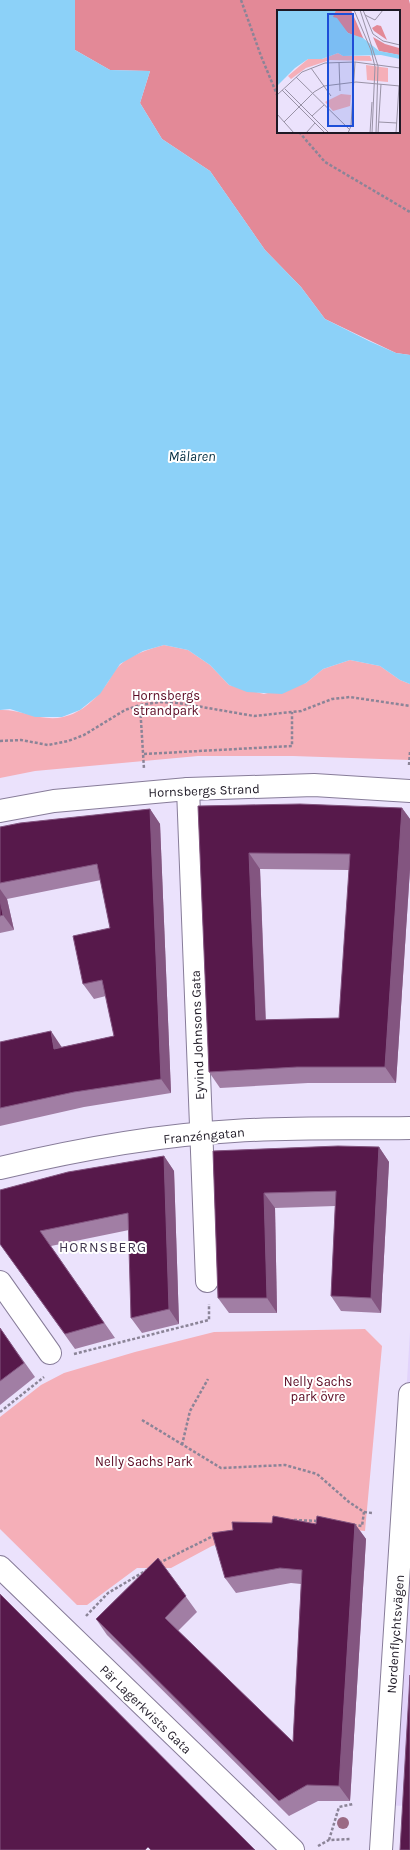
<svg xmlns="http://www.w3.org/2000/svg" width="410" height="1850" font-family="Karla,sans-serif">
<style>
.built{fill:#e2d3fb}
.green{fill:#f5afb8}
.forest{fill:#e38997;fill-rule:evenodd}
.water{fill:#8cd1f8}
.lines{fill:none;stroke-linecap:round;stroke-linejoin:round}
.minor-casing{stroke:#877c99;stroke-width:24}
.path{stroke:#8b8497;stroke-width:2.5;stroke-dasharray:3 2;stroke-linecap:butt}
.minor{stroke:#fff;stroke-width:22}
.tree{fill:#9b6a84}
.wall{fill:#a17ea4;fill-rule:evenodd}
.shaded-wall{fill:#835580}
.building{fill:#57194b;stroke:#835580;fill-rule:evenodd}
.labels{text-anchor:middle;stroke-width:4;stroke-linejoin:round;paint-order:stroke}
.park-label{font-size:13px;fill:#5a0821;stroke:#fff}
.street-label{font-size:13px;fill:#1e1925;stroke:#fff}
.water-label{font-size:14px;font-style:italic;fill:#032e41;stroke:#fff}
.neighbourhood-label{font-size:14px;letter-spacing:1px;fill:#40364f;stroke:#fff}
.inset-river{fill:none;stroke:#8cd1f8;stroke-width:2}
.inset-road{fill:none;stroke:#9992a6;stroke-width:1}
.view{fill:#1d4ed8;fill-opacity:0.15;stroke:#1d4ed8;stroke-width:2}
.inset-edge{fill:none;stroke:#1e1925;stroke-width:2}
</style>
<rect width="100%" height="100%" fill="#ebe2fc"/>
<path class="built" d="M410,1332V1806L373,1805L397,1542Z"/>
<g class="green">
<path d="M164,645L188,650L210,665L229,685L264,694L306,683L323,669L350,660L380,666L400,680L410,684V760L293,756H198L35,771L0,778V710C21,709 41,722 63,717C82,713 97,698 108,682C111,677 115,669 120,665C131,654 150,649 164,645Z"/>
<path d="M365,1329L382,1346L365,1531L288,1524L212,1546L171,1568H137L87,1605H77L0,1529V1417L41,1385L64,1373L135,1352L214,1332Z"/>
</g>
<path class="forest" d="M75,0H409L410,4V355L396,353L325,319L301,287L265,250L210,171L162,139L140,103L150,71L110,70L75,50ZM278,11H399V132H278Z"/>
<path class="water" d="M0,0H75V50L110,70L150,71L140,103L162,139L210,171L265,250L301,287L325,319L369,341L396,353L410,355V684L400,680L380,666L350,660L323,669L306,683L282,694L247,692L229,685L210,665L188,650L164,645L143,651L120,664L100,694L80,710L62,717H35L10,709L0,710Z"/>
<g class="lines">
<g class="minor-casing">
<g id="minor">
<path d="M188,789L207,1281"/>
<path d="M0,811L54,801L188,789L314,785L410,791"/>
<path d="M0,1168C76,1150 155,1135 234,1131C292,1127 351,1129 410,1128"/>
<path d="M0,1282L50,1353"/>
<path d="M0,1567L293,1850"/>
<path d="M381,1850L410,1394"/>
</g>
</g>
<g class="path">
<path d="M241,0L261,56L278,97"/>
<path d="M299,132L325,162L410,212"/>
<path d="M140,705L144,769"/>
<path d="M0,741L21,740L48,745L68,741L84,735L125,710L140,705L160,702L179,703L254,716L301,711L332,699L350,697L410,706"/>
<path d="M144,754L292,746V712"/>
<path d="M409,765L410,752"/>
<path d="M74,1354L209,1320V1304"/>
<path d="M0,1412L44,1377"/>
<path d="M142,1420L221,1468L285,1465L317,1474L349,1502L364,1512L362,1526L354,1525"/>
<path d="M182,1445L190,1411L208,1379"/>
<path d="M364,1512L372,1513"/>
<path d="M294,1520L319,1521"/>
<path d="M159,1563L215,1535"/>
<path d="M86,1616L108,1593L147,1570"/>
<path d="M329,1840L339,1807L353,1804"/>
<path d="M318,1846L329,1840L351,1839"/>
</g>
<use href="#minor" class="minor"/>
</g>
<circle class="tree" cx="343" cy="1823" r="6"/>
<g class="wall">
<path d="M198,806L402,808L410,819V869L396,1083H308L220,1088L209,1072ZM260,869L349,870L339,1018L266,1020Z"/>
<path d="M150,809L160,824L171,1093L84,1107L0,1126V1042L61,1046L62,1047L114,1036L106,996L94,999L83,984L110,928L101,880L7,899L14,930L0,933V827Z"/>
<path d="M379,1147L389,1162L381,1313L341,1311L331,1296L335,1206L275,1208L277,1313H229L218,1298L213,1151Z"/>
<path d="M164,1156L174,1171L179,1324L142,1333L131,1318L129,1230L51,1246L115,1338L75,1349L0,1244Z"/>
<path d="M0,1328L35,1377L0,1405Z"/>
<path d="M316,1524H355L366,1539L350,1801H318L289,1816L107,1635L96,1619L158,1558L197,1612L178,1631L293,1742L301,1584L291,1583L236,1593L225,1578Z"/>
</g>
<g class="shaded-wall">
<path d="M402,808L410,819V869L396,1083L385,1067Z"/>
<path d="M150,809L160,824L171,1093L161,1079Z"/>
<path d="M249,853L260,869L266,1035L256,1020Z"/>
<path d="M0,889L7,899L14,930L3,915L0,900Z"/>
<path d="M51,1031L61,1046L65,1064L54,1049Z"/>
<path d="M379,1147L389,1162L381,1313L371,1298Z"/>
<path d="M164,1156L174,1171L179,1324L169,1309Z"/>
<path d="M264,1193L275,1208L277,1313L267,1298Z"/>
<path d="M355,1524L366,1539L350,1801L339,1786Z"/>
</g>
<g class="building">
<path d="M300,804L402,808L385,1067H297L209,1072L198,806ZM249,853L350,854L339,1018L256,1020Z"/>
<path d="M150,809L161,1079L74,1092L0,1108V1042L51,1031L54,1049L114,1036L102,980L83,984L73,936L110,928L97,864L0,883V827L20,823Z"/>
<path d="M0,900L3,915L0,916Z"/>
<path d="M338,1146L379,1147L371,1298L331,1296L336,1191L264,1193L267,1298H218L213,1151Z"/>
<path d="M164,1156L169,1309L131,1318L128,1213L40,1231L104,1323L65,1334L0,1244V1190L68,1172Z"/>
<path d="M0,1328L24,1363L0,1381Z"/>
<path d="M273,1516L316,1524L317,1516L355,1524L339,1786L307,1785L279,1801L96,1619L158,1558L186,1596L165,1618L293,1742L302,1570L280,1568L225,1578L212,1533L233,1530L232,1522L272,1523Z"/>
<path d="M0,1594L255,1850H151L148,1847L145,1850H0Z"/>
<path d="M410,1675V1850H400Z"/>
</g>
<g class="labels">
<g class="park-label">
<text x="166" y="700">Hornsbergs<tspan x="166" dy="15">strandpark</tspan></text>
<text x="318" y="1386">Nelly Sachs<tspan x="318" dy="15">park övre</tspan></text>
<text x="144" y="1466">Nelly Sachs Park</text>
</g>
<g class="street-label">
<text transform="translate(204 790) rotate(-2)" y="5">Hornsbergs Strand</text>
<text transform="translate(197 1035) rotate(-92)" y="5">Eyvind Johnsons Gata</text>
<text transform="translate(204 1135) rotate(-5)" y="5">Franzéngatan</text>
<text transform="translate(395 1634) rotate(-86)" y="5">Nordenflychtsvägen</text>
<text transform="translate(146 1709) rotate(44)" y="5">Pär Lagerkvists Gata</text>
</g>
<g class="water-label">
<text x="192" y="461">Mälaren</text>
</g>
<g class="neighbourhood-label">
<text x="103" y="1252">HORNSBERG</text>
</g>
</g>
<g transform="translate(277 10)">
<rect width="123" height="123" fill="#ebe2fc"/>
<path d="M61,43L66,46H93L95,51L53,50L29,58L14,69L11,66L31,49H45ZM89,55L111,58V72L90,70ZM64,84L74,85L73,96L56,101L48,92Z" fill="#f5afb8"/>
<path d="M59,0H74L87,30L71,23L55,7ZM100,15L104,16L110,30L97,21L95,18ZM96,27L108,34L122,38V45L102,41Z" fill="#e38997"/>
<path d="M0,0H59L56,7L60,8L71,23L86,28L102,41L123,45V49L104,45L66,46L61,43L45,49H31L18,58L0,76Z" fill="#8cd1f8"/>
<path class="inset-river" d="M0,63L8,67H0"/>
<path class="inset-road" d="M77,0L94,40L98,57L95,123M83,0L101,56L99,123M86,0L96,24L106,31L123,35M88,5L98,10L106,0M62,52L63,81M34,58L54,86M19,67L73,120M8,79L52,123M5,80L48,123M0,85L25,62L48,53L78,52L123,58M0,104L17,123M35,106L47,95M7,112L37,82L47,76L79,72L123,76M102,112L120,113M29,123L38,113M71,123L74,116L78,52M93,123L95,92M101,123L104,74M119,123L122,76"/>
<path class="view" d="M51,4H76V116H51Z"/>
<rect width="123" height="123" class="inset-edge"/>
</g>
</svg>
